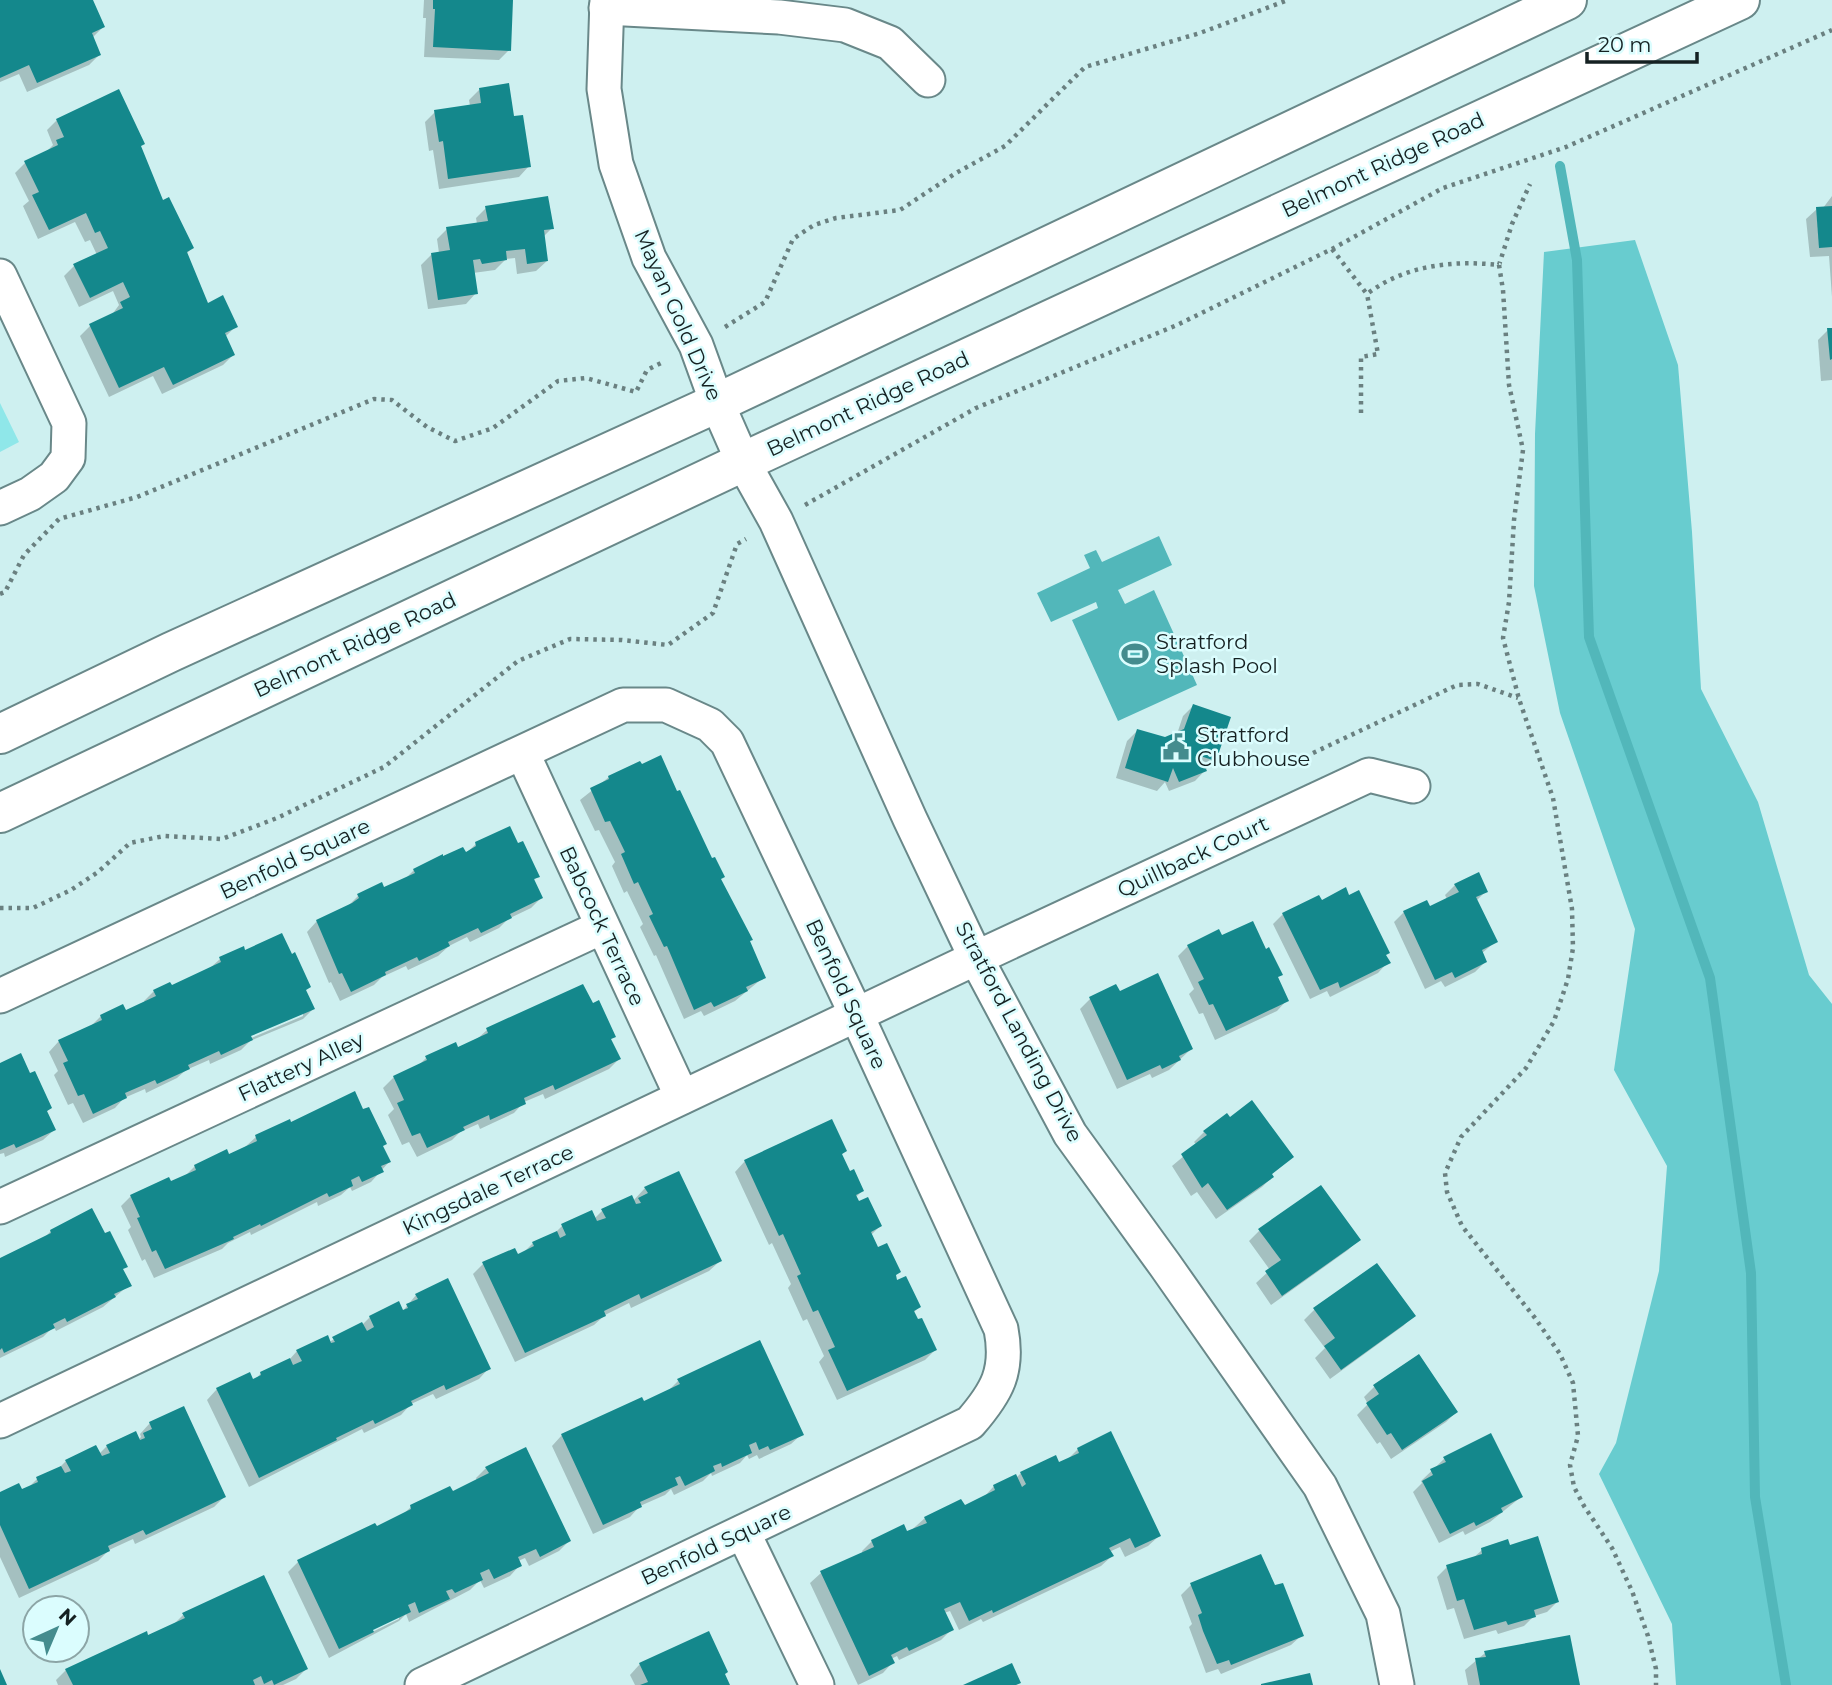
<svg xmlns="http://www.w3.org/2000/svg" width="1832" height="1685" font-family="Montserrat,sans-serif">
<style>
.green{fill:#8fe7e9}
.forest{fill:#68cccf}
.water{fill:#52b7ba}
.shadow{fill:#0003;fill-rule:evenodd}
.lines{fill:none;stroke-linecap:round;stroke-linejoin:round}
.stream{stroke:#52b7ba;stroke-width:10}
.building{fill:#14888c}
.street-casing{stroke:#698889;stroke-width:37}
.secondary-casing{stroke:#698889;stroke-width:42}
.path{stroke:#6a8080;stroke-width:4.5;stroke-dasharray:3.5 5;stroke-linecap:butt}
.street{stroke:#fff;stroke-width:33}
.secondary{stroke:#fff;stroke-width:38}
.labels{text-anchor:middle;stroke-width:5;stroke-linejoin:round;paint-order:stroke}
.street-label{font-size:21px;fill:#152122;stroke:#dbfdfe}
.poi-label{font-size:21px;fill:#152122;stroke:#dbfdfe;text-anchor:start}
</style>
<rect width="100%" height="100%" fill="#cef0f0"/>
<path class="green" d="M0,403L19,442L0,452Z"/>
<path class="forest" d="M1635,240L1678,365L1692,532L1701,689L1758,802L1809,975L1832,1004V1685H1676L1672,1624L1599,1474L1616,1443L1659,1271L1667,1166L1614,1070L1635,929L1560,713L1534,586L1535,434L1544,252Z"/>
<path class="water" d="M1159,536L1172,565L1118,590L1125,604L1154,590L1197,685L1118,721L1072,620L1098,608L1096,602L1051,622L1037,593L1090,568L1084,555L1096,550L1102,562Z"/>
<g class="shadow">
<path d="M0,0H91L103,27L93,37L99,55L89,65L27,92L19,74L0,82Z"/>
<path d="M424,0H511L509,50L499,60L424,57L426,18H423Z"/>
<path d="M479,90L512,118L529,166L519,177L439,189L433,150L429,151L425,122L435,112L470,106L469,100Z"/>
<path d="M57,120L140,146L162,202L192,248L186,254L207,305L236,326L225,337L233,355L223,365L162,394L153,376L109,397L80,336L90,326L111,316L119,305L113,291L79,307L64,276L74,266L97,255L90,240L85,242L75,222L38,239L23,206L29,201L15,173L25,163L46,152L53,145L47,130Z"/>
<path d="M1832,196V297L1829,256L1810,257L1806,219L1817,209L1823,208Z"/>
<path d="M486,208L552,228L543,237L547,261L536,271L517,274L515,258L506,259L495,270L473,273L476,293L466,304L428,309L421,265L432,254L439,253L437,239L447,229L477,224L476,218Z"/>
<path d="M1828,330H1832V380L1821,381L1818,340Z"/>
<path d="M1193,706L1215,760L1195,781L1169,791L1165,782L1157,791L1116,778L1127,741L1137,731L1165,739L1177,734L1183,716Z"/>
<path d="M609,777L720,880L764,977L735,1001L704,1016L701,1011L684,1019L656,955L654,956L640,927L643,924L627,891L624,893L612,866L615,862L599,830L595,831L580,800Z"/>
<path d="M476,844L538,876L533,881L541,898L531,908L508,919L499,928L470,942L467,937L449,946L438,956L408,970L406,966L382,977L374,985L340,1001L331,982L329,983L307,932L317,921L347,907L358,896L384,889L404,880L414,870L465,854Z"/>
<path d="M1455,885L1486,891L1476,901L1495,942L1481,954L1485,962L1475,972L1445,987L1441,981L1425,989L1394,922L1404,912L1429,908L1447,899L1445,895Z"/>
<path d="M1283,914L1385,956L1388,962L1378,973L1330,997L1327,991L1310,999L1273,924Z"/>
<path d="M1222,938L1276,978L1287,1000L1277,1011L1215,1040L1203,1013L1199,1014L1189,994L1194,989L1178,956L1188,946Z"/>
<path d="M243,948L244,952L305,991L313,1009L303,1019L250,1041L241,1050L210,1064L209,1060L186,1070L177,1078L146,1093L145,1089L124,1098L115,1108L83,1123L73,1103L68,1105L54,1075L58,1071L49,1052L59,1041L91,1026L101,1016L125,1013L145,1003L144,1001L154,991L171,987L209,969L220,959ZM303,1013V1016L244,1041L243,1038Z"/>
<path d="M583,986L592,1005L614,1036L610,1040L619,1059L609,1069L545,1099L543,1094L524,1102L514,1113L480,1129L478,1124L460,1132L452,1140L417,1157L409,1142L402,1145L388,1115L394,1109L383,1088L394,1077L418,1066L426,1058L457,1049L476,1040L487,1030Z"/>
<path d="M1116,986L1119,993L1191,1049L1169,1070L1152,1078L1150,1074L1117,1089L1080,1009L1090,999Z"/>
<path d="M0,1065L29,1076L50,1108L46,1112L54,1130L43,1140L5,1157L4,1153L0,1154Z"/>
<path d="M289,1122L382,1146L389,1162L371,1182L352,1191L350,1187L341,1195L318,1206L317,1202L251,1235L250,1232L228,1243L222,1249L154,1278L145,1259L142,1261L128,1230L131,1227L121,1206L131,1196L184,1177L195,1166L229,1156L245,1147L256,1137Z"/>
<path d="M1204,1132L1292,1157L1271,1175L1272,1177L1262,1187L1216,1219L1197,1192L1191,1196L1172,1166L1197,1145L1194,1142Z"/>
<path d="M845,1151L841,1155L849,1173L862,1191L855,1198L880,1226L871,1235L896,1283L919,1307L913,1313L935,1350L925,1360L837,1400L819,1362L824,1356L807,1319L803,1321L788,1288L791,1284L772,1243L769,1245L735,1172L745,1161Z"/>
<path d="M645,1188L720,1261L709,1271L631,1308L629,1303L605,1315L594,1325L515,1362L473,1274L483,1264L523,1253L533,1243L554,1234L562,1226L594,1219L602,1211L633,1201Z"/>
<path d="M51,1231L104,1236L129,1285L103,1307L56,1331L54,1327L52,1328L43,1337L0,1358V1260L43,1239Z"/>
<path d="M1259,1231L1358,1240L1348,1250L1271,1305L1256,1283L1270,1270L1249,1241Z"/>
<path d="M416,1295L489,1368L479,1379L436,1399L433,1394L411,1404L401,1415L364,1433L362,1429L249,1487L207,1400L217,1389L255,1380L261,1373L289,1360L297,1351L329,1342L363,1324L370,1317L402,1312Z"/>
<path d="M1315,1309L1413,1316L1403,1326L1330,1379L1315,1358L1325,1348L1304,1320Z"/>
<path d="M678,1381L802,1434L791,1444L759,1459L757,1455L749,1459L747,1455L740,1463L712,1476L711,1473L703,1481L674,1495L671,1489L665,1495L640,1506L630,1517L593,1534L552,1446L562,1435L643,1403L669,1390Z"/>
<path d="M1374,1387L1456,1412L1446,1422L1391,1459L1380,1442L1377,1444L1357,1415L1368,1404L1364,1397Z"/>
<path d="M150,1423L224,1497L214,1507L135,1544L133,1539L109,1550L98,1561L19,1598L0,1557V1494L28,1488L37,1479L58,1469L66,1461L99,1454L107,1446L138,1440L141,1437L140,1434Z"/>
<path d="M1078,1449L1159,1536L1148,1546L1125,1557L1120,1547L1109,1552L1112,1556L1101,1566L983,1622L981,1619L959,1630L950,1611L944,1613L952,1629L941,1640L899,1660L897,1656L891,1659L893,1662L883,1673L858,1685L810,1583L821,1573L863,1554L862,1551L872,1541L907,1534L925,1518L964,1507L984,1497L994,1486L1016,1478L1021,1473L1058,1465L1068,1459Z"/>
<path d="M1444,1459L1521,1497L1490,1522L1465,1535L1463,1531L1439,1543L1413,1492L1422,1483L1421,1481Z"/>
<path d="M486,1468L569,1541L559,1551L529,1566L525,1558L518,1561L520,1565L510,1576L484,1588L480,1580L470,1590L409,1622L406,1614L399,1621L329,1658L288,1572L298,1562L375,1525L376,1528L402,1515L411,1507L452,1493L477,1481L476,1478ZM399,1615V1619L366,1635L364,1632Z"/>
<path d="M1482,1550L1557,1602L1547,1612L1534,1616L1524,1626L1498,1634L1496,1630L1464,1639L1454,1608L1447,1610L1437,1577L1447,1567L1472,1559Z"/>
<path d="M1191,1585L1275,1588L1302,1635L1291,1645L1221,1674L1218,1669L1206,1673L1189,1627L1192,1624L1181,1595Z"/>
<path d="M183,1615L306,1669L296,1679L283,1685H58L56,1680L66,1670L147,1638L173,1625Z"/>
<path d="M1485,1653L1578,1685H1468L1465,1670Z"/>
<path d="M640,1664L723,1674L728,1685H635L630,1675Z"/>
</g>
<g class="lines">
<path class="stream" d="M1560,166L1577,260L1589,637L1710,978L1751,1273L1755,1497L1786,1685"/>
</g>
<g class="building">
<path d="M0,0H93L105,27L92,33L101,55L37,83L29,65L0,78Z"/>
<path d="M433,0H513L511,51L433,47L435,9H433Z"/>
<path d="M509,83L514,116L523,115L531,167L448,179L443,141L439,142L434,110L481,103L479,88Z"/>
<path d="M119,89L145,144L141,146L163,200L169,197L194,248L187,252L208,303L223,295L238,327L225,333L235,355L173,385L164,367L119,388L89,324L123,308L120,302L130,297L123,282L90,298L73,264L108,248L100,231L95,233L86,213L49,230L32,195L39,192L24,161L58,145L56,140L64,137L56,119Z"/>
<path d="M548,196L554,229L544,230L548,261L527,264L525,249L506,251L507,260L482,264L480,259L473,260L478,294L438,300L431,253L450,250L446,227L488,221L485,206Z"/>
<path d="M1832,206V247L1819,248L1816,207Z"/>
<path d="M1827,328H1832V359L1830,360Z"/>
<path d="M1193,704L1231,717L1216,761L1200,756L1207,771L1179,782L1173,768L1168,782L1125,768L1137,729L1165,737L1184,729Z"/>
<path d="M661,755L677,791L680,790L712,858L715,857L725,877L721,879L753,940L750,941L766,978L746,987L748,991L714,1007L711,1002L694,1010L667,946L664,947L649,916L653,914L638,882L634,884L621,854L625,852L610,821L605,822L590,788L609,779L608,776L640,761L642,764Z"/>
<path d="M510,826L518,843L523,841L540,877L534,879L543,898L510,914L512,918L481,933L478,928L448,942L450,946L419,961L417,957L385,972L386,975L351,992L342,973L339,974L316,920L352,903L359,898L357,894L382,882L384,887L415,873L413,869L443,854V856L463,847L466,852L476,846L475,842Z"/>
<path d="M1479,872L1488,892L1476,897L1498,942L1482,950L1487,962L1455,978L1452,972L1435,980L1403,911L1427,900L1430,906L1459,892L1454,884Z"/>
<path d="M1346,887L1349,895L1359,890L1390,953L1386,955L1391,963L1340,988L1338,982L1320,990L1282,913L1319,895L1322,900Z"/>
<path d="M1253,921L1266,949L1269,947L1283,975L1278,977L1289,1001L1226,1031L1213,1004L1209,1005L1198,982L1204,979L1187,945L1219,929L1222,935Z"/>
<path d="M282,933L292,954L295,952L311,987L306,990L315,1009L251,1036L253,1040L221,1055L219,1051L188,1065L190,1069L157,1084L155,1080L125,1093L127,1098L93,1114L84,1094L78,1096L63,1063L68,1061L58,1040L102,1020L100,1015L123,1004L126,1010L156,996L153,990L170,982L172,985L221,962L219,957L244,946L245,950Z"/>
<path d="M1158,973L1193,1049L1179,1056L1181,1060L1162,1069L1160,1065L1127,1080L1089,997L1116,984L1120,991Z"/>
<path d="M583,984L593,1003L599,1000L616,1037L611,1039L621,1059L555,1090L553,1085L524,1098L526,1104L490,1120L489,1115L463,1127L465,1130L427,1148L420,1133L412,1136L397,1103L404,1100L393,1076L427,1060L425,1056L456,1042L458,1047L488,1033L486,1028Z"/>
<path d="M21,1053L30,1073L35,1071L52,1108L47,1111L56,1130L16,1148L14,1144L0,1150V1063Z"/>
<path d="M355,1091L363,1109L369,1107L387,1144L383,1146L391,1162L381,1166L384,1172L362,1182L359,1176L351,1180L353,1186L329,1197L327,1193L261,1226L260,1224L233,1237L234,1239L165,1269L156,1250L152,1252L137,1218L140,1217L130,1195L169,1177L171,1181L196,1170L194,1165L227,1149L229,1154L257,1141L255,1135L290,1119L291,1122Z"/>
<path d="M1252,1100L1294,1157L1272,1174L1274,1177L1227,1210L1208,1183L1202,1188L1181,1154L1207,1135L1203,1131L1227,1113L1230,1117Z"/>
<path d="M832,1119L847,1151L842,1154L850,1171L854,1169L864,1191L856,1195L859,1201L868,1197L882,1226L871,1232L878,1247L887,1243L901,1272L896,1275L897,1280L906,1276L921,1307L914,1311L918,1319L922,1318L937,1350L847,1391L828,1350L835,1347L818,1310L813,1312L797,1276L801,1274L783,1234L779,1236L744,1160Z"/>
<path d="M679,1171L722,1261L641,1299L639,1294L604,1311L606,1316L525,1353L482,1262L515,1248L518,1254L534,1246L532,1242L557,1231L560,1238L566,1235L561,1224L592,1210L597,1221L606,1218L601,1209L632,1195L636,1204L641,1203L638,1198L648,1193L644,1187Z"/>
<path d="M1321,1185L1361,1240L1282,1296L1265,1271L1281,1260L1258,1229Z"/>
<path d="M92,1208L105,1233L110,1231L128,1267L123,1269L132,1286L114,1294L116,1297L67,1322L65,1318L53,1324L55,1328L4,1353L2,1348L0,1350V1258L51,1233L50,1230Z"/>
<path d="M1377,1263L1416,1316L1341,1370L1324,1346L1335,1338L1313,1308Z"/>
<path d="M448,1278L491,1369L446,1390L444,1385L411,1401L413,1405L375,1424L373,1420L336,1438L337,1440L259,1478L216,1388L250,1372L253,1379L261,1375L260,1372L290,1358L293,1365L302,1361L296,1350L328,1335L331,1343L335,1342L332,1337L362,1322L367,1331L374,1327L369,1316L399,1301L403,1310L408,1308L406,1304L418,1299L415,1294Z"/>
<path d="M760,1340L804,1435L770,1450L768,1446L759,1450L756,1442L749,1445L752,1453L722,1467L721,1463L713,1466L715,1471L685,1486L680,1476L675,1478L678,1485L640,1502L642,1507L603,1525L561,1434L642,1397L644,1401L680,1384L677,1379Z"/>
<path d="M1419,1354L1458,1412L1402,1450L1391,1433L1387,1435L1366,1403L1379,1394L1373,1385Z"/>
<path d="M184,1406L226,1497L146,1535L143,1530L108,1546L110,1551L29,1589L0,1525V1492L19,1483L22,1489L38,1482L36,1477L61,1466L65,1473L71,1471L65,1460L96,1445L102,1456L110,1453L106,1445L136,1431L140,1440L145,1438L143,1433L152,1429L149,1422Z"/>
<path d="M1111,1431L1161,1536L1135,1548L1130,1538L1109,1548L1114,1556L993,1613L992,1610L969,1621L960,1602L944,1609L954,1630L909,1651L907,1647L891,1655L895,1663L869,1676L820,1571L874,1547L871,1540L904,1524L907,1531L927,1523L924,1517L961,1499L965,1505L995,1490L993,1485L1016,1474L1022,1487L1026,1484L1020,1472L1056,1455L1059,1462L1079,1453L1077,1448Z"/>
<path d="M1491,1433L1523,1497L1501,1508L1503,1512L1476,1526L1474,1522L1450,1534L1422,1481L1433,1475L1430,1469L1446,1462L1443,1457Z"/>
<path d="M526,1447L571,1541L540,1557L536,1549L518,1557L522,1566L494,1579L489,1569L480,1573L483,1580L455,1593L452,1589L446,1591L450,1599L419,1613L415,1602L408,1605L411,1612L373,1630L374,1632L339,1649L297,1560L375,1523L377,1526L411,1509L410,1505L450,1486L453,1491L489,1473L485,1467Z"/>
<path d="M1538,1536L1559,1602L1534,1610L1536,1617L1508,1625L1506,1621L1474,1630L1464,1599L1457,1601L1446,1565L1482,1554L1481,1548L1508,1539L1510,1545Z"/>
<path d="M1261,1554L1275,1585L1283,1583L1304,1636L1231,1665L1229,1660L1217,1664L1203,1631L1198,1615L1202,1613L1190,1583Z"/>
<path d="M264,1575L308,1669L274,1685L272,1680L264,1684L261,1676L253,1680L255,1685H73L65,1669L147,1631L148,1635L185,1618L182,1613Z"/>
<path d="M709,1631L728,1672L725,1674L730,1685H640L648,1682L639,1663Z"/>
<path d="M1570,1635L1580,1685H1480L1475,1658L1486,1657L1484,1651Z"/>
<path d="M1012,1663L1021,1683L1016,1685H963Z"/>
<path d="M0,1669L7,1685H0Z"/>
<path d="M1310,1673L1313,1685H1261V1684Z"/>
</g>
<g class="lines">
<g class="street-casing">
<g id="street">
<path d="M607,0L604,89L616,164L649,258L696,345L717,403L743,462L776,521L910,819L976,958L1070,1134L1165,1265L1320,1486L1383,1614L1397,1685"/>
<path d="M606,8L779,17L845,25L890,43L928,80"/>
<path d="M0,276L69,423L68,458L54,477L30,494L0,508"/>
<path d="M523,754L682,1097"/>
<path d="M0,996L623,705H666L710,725L727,742L857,1016L1001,1329C1009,1371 997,1392 970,1423L422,1685"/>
<path d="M0,1207L602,927"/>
<path d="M0,1421L976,958L1369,775L1413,786"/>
<path d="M743,1532L817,1685"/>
</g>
</g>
<g class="secondary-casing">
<g id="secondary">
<path d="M0,734L171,652L717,403L1567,0"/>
<path d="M0,813L743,462L1740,0"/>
</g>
</g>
<g class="path">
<path d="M1332,249L1367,294C1405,265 1453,260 1499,265L1512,224L1530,184"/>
<path d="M1499,265L1503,290L1509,385L1523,450L1514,520L1509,602L1503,638L1519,699L1553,798L1572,909L1573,948L1568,979L1554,1021L1526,1068L1461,1137L1445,1173L1447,1192L1462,1226L1535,1318L1560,1354L1573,1383L1578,1436L1570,1465L1574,1487L1584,1506L1612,1548L1632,1591L1648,1636L1656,1669V1685"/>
<path d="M725,327L765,302L793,239L814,225L836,218L900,210L956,173L1005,146L1085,67L1200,33L1288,0"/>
<path d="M1361,413V357L1378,354L1367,294"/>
<path d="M805,505L976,408L1177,325L1332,249L1443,188L1566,147L1832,30"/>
<path d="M0,594L5,592L24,555L59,519L137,497L374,399L392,400L427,427L455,441L493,428L558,381L586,378L636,392L647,370L665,361"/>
<path d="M1313,753L1457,685L1478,684L1518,698"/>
<path d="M0,908H33L71,890L98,872L130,843L164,836L222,839L277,818L384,767L518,661L570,639L622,640L668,645L713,613L737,544L746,539"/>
</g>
<use href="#street" class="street"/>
<use href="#secondary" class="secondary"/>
</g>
<defs>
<g id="stadium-bare" transform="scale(2.1)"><path d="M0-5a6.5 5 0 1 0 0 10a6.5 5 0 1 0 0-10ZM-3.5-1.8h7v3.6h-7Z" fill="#448c8e" stroke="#dbfdfe" stroke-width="2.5" paint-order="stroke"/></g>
<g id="civic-bare" transform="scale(2.1)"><path d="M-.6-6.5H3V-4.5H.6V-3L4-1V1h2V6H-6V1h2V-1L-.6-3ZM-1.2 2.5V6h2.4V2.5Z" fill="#448c8e" stroke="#dbfdfe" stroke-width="2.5" paint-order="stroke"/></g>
</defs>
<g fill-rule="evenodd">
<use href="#stadium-bare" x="1135" y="654"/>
<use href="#civic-bare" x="1176" y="747"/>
</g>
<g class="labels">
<g class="street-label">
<text transform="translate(1383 165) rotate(-25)" y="7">Belmont Ridge Road</text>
<text transform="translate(678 315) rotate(66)" y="7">Mayan Gold Drive</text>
<text transform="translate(868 404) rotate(-25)" y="7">Belmont Ridge Road</text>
<text transform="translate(355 645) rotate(-25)" y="7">Belmont Ridge Road</text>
<text transform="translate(1193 857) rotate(-25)" y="7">Quillback Court</text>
<text transform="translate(295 859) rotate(-25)" y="7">Benfold Square</text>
<text transform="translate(602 926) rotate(65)" y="7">Babcock Terrace</text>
<text transform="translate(846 994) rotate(65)" y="7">Benfold Square</text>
<text transform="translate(1019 1032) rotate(62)" y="7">Stratford Landing Drive</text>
<text transform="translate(301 1067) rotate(-25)" y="7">Flattery Alley</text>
<text transform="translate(488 1190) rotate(-25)" y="7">Kingsdale Terrace</text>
<text transform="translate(716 1545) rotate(-25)" y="7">Benfold Square</text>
</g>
<g class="poi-label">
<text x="1156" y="649">Stratford<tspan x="1156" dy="24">Splash Pool</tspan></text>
<text x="1197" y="742">Stratford<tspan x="1197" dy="24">Clubhouse</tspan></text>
</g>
</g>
<g transform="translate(56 1629) rotate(44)"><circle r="33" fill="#dbfdfe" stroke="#8ca5a6" stroke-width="2"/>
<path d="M0-5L12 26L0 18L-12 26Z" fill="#448c8e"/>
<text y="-10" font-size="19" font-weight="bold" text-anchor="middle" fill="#152122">N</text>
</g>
<path d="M1587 52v10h110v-10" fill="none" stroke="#152122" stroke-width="3.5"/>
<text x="1598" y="52" font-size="21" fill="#152122" stroke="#dbfdfe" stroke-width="5" paint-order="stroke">20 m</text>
</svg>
